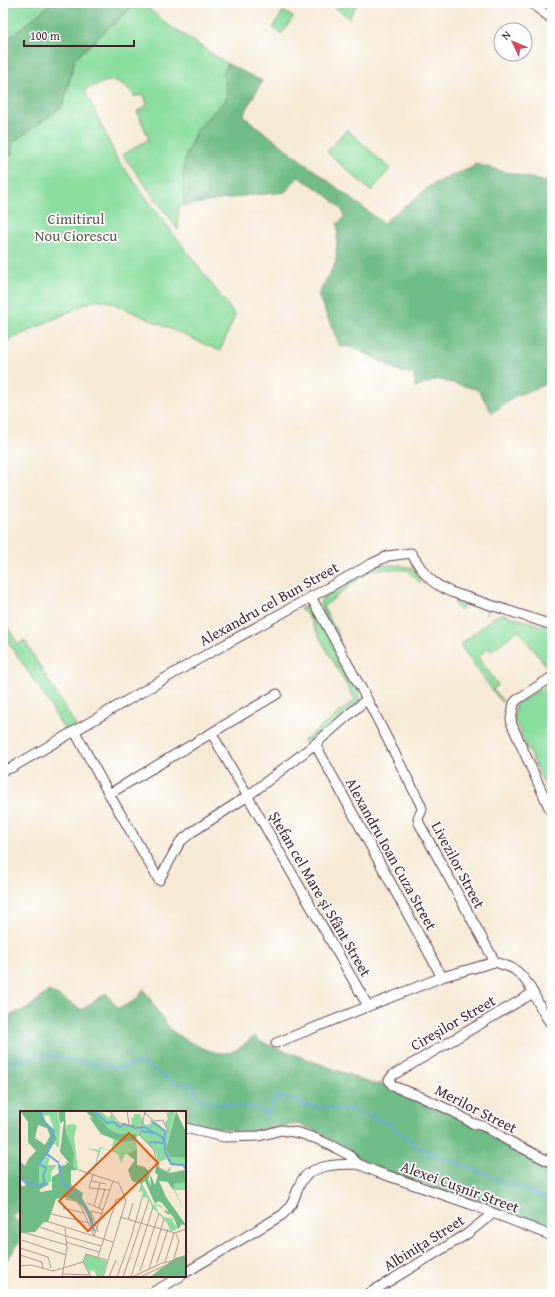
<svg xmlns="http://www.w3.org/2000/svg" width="555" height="1297" font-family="'Gentium Book Plus',serif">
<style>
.green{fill:#8add9f;stroke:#6a7e65}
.forest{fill:#6fbc86;stroke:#5c6e58}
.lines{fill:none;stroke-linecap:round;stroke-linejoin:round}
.stream{stroke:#6ca7dd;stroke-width:2}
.minor-casing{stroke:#643d45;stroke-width:11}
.minor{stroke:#fff;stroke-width:9}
.labels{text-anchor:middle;stroke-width:3.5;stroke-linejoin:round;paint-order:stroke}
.park-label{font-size:15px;fill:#5d584e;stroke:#fff}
.street-label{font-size:15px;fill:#4a1f2b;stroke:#fff}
.inset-river{fill:none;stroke:#6ca7dd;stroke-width:2}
.inset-road{fill:none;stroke:#b19992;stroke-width:1}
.view{fill:#e8590c;fill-opacity:0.15;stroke:#e8590c;stroke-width:2}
.inset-edge{fill:none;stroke:#4a1f2b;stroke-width:2}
</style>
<rect width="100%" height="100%" fill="#fff"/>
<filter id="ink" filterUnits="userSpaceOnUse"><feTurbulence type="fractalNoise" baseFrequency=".025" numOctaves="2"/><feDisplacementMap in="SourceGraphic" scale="8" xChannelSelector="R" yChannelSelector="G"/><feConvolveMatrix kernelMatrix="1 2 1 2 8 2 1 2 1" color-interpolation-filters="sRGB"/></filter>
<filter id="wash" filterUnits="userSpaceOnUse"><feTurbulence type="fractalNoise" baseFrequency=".012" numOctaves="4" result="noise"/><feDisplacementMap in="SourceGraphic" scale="16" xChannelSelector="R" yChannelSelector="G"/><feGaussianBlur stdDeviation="0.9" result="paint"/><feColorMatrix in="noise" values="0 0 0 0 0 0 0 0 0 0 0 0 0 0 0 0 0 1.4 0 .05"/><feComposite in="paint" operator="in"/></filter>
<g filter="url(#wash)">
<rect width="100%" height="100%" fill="#f6ead6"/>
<g class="green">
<path d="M3,3H52L3,43Z"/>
<path d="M137,3H142L167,24L228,64L223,73L227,94L226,100L205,120L196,131L185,158L183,180L184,206H178V230L123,155L149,139L137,111L142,109L147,104L144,95L134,96C130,88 119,80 110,81C103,81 91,88 85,90L117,159L235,315L220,351L110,302L96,299L3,343V336L8,333L3,325V159L12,154V143L63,106L75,58Z"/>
<path d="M332,3H358L349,18L331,4Z"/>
<path d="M283,11L293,17L282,34L273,28Z"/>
<path d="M347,129L390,169L371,191L327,152Z"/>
<path d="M378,565C393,565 417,562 421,582L420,583L407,570L372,569L323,607L339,636L336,637C330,627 314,609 323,597L367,568Z"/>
<path d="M463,600L487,607L489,610L488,614L486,615V610L468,603L459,611L455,605V602Z"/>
<path d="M306,606L311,607L315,611L361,692L359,701L307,746L304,740L355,700L306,613L300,609Z"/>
<path d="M503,614L552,629V659L550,663L552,672L545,677L543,673L548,668L518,630L491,651L488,648L478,657L498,685L493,689L503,701L501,702L460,645L495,616Z"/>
<path d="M3,619L18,645L24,640L76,726L65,731L47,700L3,634Z"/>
<path d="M551,683L552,685V801L514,719L516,704Z"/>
</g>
<g class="forest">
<path d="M52,3H137L75,58L63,106L12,143V154L3,159V43Z"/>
<path d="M228,64L262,81L243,116L383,223L433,184L473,167L475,164L546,182L552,169V382L517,395L492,413L479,391L475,389L437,379L415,388L414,374L401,372L354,348L346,346H340L318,295L336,262L338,223C340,221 344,219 344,216C344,204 308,182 298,177L285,192L243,196L184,206L183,180L185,158L196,131L205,120L226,100L227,94L223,73Z"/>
<path d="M143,989C152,1001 159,1015 169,1027C177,1038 212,1055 226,1053C237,1052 246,1043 254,1036L261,1042L376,1085L379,1083L481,1127L552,1168V1234L496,1211L368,1164L321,1133L298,1124L253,1132L234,1130L185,1123V1112H21V1210L11,1216L21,1224V1240L3,1265V1018L27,1009L49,991L82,1010L106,993L118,1008C129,1005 139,1000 143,989Z"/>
</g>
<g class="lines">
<path class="stream" d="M3,1063L47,1055L117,1068L142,1062L176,1085L189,1083L198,1089L195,1093L200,1099L213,1103L258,1108L266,1115L272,1107L275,1097L297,1100L303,1106L350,1109L388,1123L418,1147L552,1201"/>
</g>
</g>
<g filter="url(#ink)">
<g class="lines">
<g class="minor-casing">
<g id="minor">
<path d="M531,3L552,19"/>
<path d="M311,597L367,699L419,801C424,812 422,809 418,818L419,823L495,962C501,964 509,966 515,970C533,983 538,1009 552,1025"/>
<path d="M552,677L518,699L514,703L511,719L512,725L552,814"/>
<path d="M75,732L109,794L159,880"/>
<path d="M212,734L368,1006"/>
<path d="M315,744L442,977"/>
<path d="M3,770L11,768L195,661L371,564L388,556L411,553C424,573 428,582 451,592L552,625"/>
<path d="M109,794L277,694"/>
<path d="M159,880L180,842L192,832L248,796L315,744L367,699"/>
<path d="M533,993L417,1061L393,1075L389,1080L392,1085L395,1087L417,1095L454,1112L472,1123L486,1127L505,1139L552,1163"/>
<path d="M276,1043L442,977L495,962"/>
<path d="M185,1128L224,1137L259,1136L281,1130L299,1133L317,1139L332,1146L349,1155L358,1164L377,1172L470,1204L552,1236"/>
<path d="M185,1273L282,1215C294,1205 294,1197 300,1184C308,1164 340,1164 358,1164"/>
<path d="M150,1294L181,1276"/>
<path d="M368,1294L467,1234L492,1214"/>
</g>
</g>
<use href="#minor" class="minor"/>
</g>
</g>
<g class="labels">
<g class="park-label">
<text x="76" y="224">Cimitirul<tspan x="76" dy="17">Nou Ciorescu</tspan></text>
</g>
<g class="street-label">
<text transform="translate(269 604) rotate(-29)" y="5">Alexandru cel Bun Street</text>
<text transform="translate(391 854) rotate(61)" y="5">Alexandru Ioan Cuza Street</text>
<text transform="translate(458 865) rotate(62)" y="5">Livezilor Street</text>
<text transform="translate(320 894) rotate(60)" y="5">Ștefan cel Mare și Sfânt Street</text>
<text transform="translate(453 1023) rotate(-30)" y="5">Cireșilor Street</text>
<text transform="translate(476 1109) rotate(27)" y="5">Merilor Street</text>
<text transform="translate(460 1187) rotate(20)" y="5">Alexei Cușnir Street</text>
<text transform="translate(424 1243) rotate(-32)" y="5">Albinița Street</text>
</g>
</g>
<g transform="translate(20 1111)">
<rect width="166" height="166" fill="#f6ead6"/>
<path d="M21,0H37L40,14L39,37L35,33L37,28L29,4L23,5ZM73,0H81L88,7L91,4L89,0L96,10L103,13L97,14L100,16L104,13L120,17L122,12L120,15L112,14L111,6L114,7V3H120L125,14L136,11L148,22L145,11L148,8L146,2L155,0L146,38L150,46L166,47V55L152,53L146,42V48L139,51L140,57L146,60L152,55L149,62L139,58L136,42L120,25L99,23L89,18ZM54,1V13L57,15L54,26L58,59L53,56L54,42L46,21L47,14L54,13ZM94,28L107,31L116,30L117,38L105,44L101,52L98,43L81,37L73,64L78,41L67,37L68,29L67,37L79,39L80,36L91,40ZM30,43L28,54H37L31,61V71L19,74V55ZM121,71L134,95L135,93L137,94H140L143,97L135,94L138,101L144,106L152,108L150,104L154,110L151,109L158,117L151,121L147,112L132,96L130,90L126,86L121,87L123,82L122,80L119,81ZM166,71V79H155L165,102L152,75L154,73ZM66,143L87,150L82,166H77L74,159L70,160L72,166L64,152Z" fill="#8add9f"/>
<path d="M0,0H21L26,11L33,18L37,28L19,55V73L25,70L29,73L19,79L21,81L32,79V66L39,62L38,55L46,54L47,51L50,53L40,41L44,10L40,12L38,0H45L46,21L54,42L53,56L58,59H51V74L63,82L62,87L71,102L76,123L64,97L56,90L44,86L36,88L28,111H24L15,121L1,122L0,125V75H5L6,70L0,67V50L5,55L9,47L16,40L8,31V11ZM18,14L27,17L30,25L25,34L15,27ZM65,0H73L89,18L99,23H117L116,30L101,31L81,23L69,6L73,7ZM156,0L166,21V47L150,46L146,38ZM117,38V54L125,56L130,62L128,69L131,75L130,63L135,74L138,64L135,62L136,55L149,62L165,59L163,55L151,54L144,43L152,53L163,54L166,56V71L154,73L153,79L148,71L139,70L146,86L166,114V115L162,113L158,118L154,107L150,102L149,104L145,101L144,99L149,101L142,92L138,90L135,93L125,70L121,73L112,70L108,59L115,49L107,43ZM166,144V166H130L155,147Z" fill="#6fbc86" fill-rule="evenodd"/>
<path class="inset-river" d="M74,0L87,12L94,11L100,16L104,13L116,17L124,16L142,26L145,31V40L151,53L163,54L166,58M131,10L145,20L144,30M122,20L137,23M129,31L145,32M27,43L39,52M39,53L43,72L59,85L68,102L74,120M0,67L9,74L11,71L18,75L25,72L23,65L26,57L19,53L27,43L34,20L24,11L20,0"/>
<path class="inset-road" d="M90,0L99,12L121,16M107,0L109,13M125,0L120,24L134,39L138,57L147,63L166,62M125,2L134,10L143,9L148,22M59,59L99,72L106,90L83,166M73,64L69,77L90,79M72,70L86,73M45,88L56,90L62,97L74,125M67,92L83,99M74,95L80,72M43,97L64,102M79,97L85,78M71,100L78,121M71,100L83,103M31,103L69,112M100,106L155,122L166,118M108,109L113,92M26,110L93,131M20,116L46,125M2,121L47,134M46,125L81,135M74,125L93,70M2,129L46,144M46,131L79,141M0,137L28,146L31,157M0,144L22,151L23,157M78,146L96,89L101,87M154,147L159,130L156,123M63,151L71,166M145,151L154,122M137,152L148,118M0,155L11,154L33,160L63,151L66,143L87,149M129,158L144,108M120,160L139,102M43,163L70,164M42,166L47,137L45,117M89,166L96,149M97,166L111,127L122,87M103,166L129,89M111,166L133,96M112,166L142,152L163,148M120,166L144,155L166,149"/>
<path class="view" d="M109,22L138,52L68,120L39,90Z"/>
<rect width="166" height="166" class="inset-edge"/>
</g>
<rect width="555" height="1297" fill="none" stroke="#fff" stroke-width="16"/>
<g transform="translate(513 42) rotate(314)"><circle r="19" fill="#ffffff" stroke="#b7a5aa"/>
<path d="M0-3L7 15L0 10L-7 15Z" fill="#d1495b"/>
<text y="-6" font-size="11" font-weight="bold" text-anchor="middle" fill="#4a1f2b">N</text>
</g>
<path d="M24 40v6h110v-6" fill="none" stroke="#4a1f2b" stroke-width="2"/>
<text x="30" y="40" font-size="12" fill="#4a1f2b" stroke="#ffffff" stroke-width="3" paint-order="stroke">100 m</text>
</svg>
